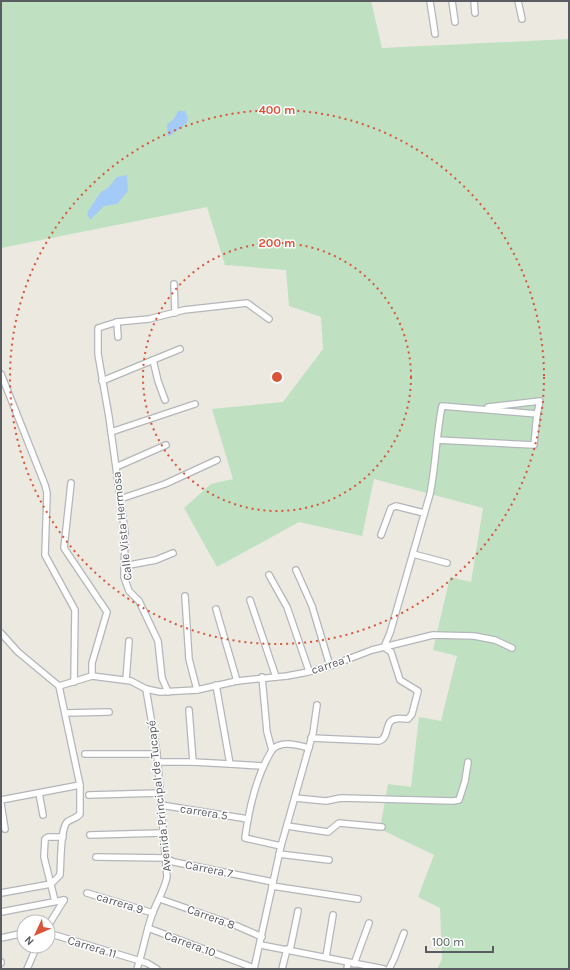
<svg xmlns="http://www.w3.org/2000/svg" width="570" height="970" font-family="Karla,sans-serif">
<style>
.green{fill:#bfe1c2}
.water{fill:#a4cbf7}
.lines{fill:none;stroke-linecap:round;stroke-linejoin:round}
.street-casing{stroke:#b3b6ba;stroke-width:8}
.street{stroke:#fff;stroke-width:5.5}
.ring{fill:none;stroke:#d95439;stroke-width:2;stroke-dasharray:2 4}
.labels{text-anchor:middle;stroke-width:3;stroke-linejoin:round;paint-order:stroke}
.street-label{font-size:12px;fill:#595c60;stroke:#fff}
.centre{fill:#d95439;stroke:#fff;stroke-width:2}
.ring-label{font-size:12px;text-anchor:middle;font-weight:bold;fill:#d95439;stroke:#fff;stroke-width:3;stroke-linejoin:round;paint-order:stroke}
</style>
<rect width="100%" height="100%" fill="#ebe9e0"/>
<path class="green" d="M1,1H371L382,48L569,39V969H437L442,959L440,908L418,897L434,855L380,829L388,784L411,787L419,717L441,721L457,656L433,650L450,577L471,582L483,508L374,479L362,536L299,522L217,567L184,508L211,484L233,479L212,409L283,402L323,349L321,317L289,306L286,270L225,265L207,207L1,248Z"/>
<g class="water">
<path d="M178,111H185L188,118L186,124L168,137L167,124L173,120Z"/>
<path d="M127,175L128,191L117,204L104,206L90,220L87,213L100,193L109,187L117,177Z"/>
</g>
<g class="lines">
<g class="street-casing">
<g id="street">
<path d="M430,1L435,34"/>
<path d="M452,1L455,22"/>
<path d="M474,1L475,13"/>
<path d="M518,1L522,19"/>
<path d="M174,284L175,313"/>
<path d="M117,322L118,337"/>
<path d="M153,360L158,381L165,400"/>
<path d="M1,374L45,485L47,493L45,555L75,610L74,682"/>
<path d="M102,381L180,349"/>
<path d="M488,407L540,401L537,414"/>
<path d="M111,432L195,404"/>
<path d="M116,467L166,445"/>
<path d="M71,483L64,548L107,612L92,663V676"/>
<path d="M120,499L165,484L217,460"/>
<path d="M381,535L391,508L396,506L424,513"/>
<path d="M413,554L447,563"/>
<path d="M124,566L156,560L173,553"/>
<path d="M296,570L312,606L330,666"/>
<path d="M269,575L287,607L309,671"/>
<path d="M185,596L189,659L197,690"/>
<path d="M250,600L276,677"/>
<path d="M216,609L237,681"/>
<path d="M1,633L18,652L59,686L92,676L131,681L146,689L160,692L197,690L237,681L287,676L308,672L330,666L372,650L433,635L474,636L495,640L512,648"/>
<path d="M262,677L267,732L272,750C256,776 249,808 245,838L281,846"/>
<path d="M126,680L129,641"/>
<path d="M216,685L230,764L262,766"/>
<path d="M168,692L162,678L158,641L139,601L129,591L124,577L125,533L109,417L98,354V328L117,322L149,319L184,310L247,303L269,319"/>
<path d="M65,713L109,712"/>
<path d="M311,738L379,741C390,738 384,721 395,719C399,718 404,719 408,719L412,714L418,691L400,680L391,652L384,647L390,633L430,494C436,465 436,435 442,406L537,414L534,445L437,440"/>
<path d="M272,750C281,740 297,745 309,748"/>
<path d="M85,754H157"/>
<path d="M158,762H193L189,710"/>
<path d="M193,762L230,764"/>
<path d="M39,793L43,815"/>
<path d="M89,795L160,793"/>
<path d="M295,798L326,801L341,798L453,801L459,800L465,781L468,762"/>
<path d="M1,800L80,785L59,686"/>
<path d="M1,804L5,829"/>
<path d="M161,805L248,819"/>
<path d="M287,826L328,832L339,823L382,827"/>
<path d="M90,835L162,833"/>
<path d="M279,854L329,860"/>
<path d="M96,857L165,858L174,862L273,882"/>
<path d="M272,886L358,899"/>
<path d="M1,893L51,884L60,875C61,864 60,830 67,822C71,819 77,818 80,814V785"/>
<path d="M87,893L153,913"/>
<path d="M160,899L237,926L262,937"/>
<path d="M55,901L44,857L45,839L48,837H63"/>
<path d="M1,912L64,900"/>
<path d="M48,926L64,900"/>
<path d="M148,928L254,968"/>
<path d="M48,933L147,963L157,969"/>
<path d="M1,938L24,933"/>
<path d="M261,945L384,969"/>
<path d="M290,950L298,911"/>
<path d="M326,957L333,915"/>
<path d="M1,963V962"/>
<path d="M354,964L369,923"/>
<path d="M27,969L37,946"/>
<path d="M137,969C143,951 146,932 152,915C157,901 164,891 167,877L157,754L146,689"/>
<path d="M254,969L281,846L313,733L317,705"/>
<path d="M282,969L287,949"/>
<path d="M347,969L348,963"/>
<path d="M389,969L394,959L404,933"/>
</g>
</g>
<use href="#street" class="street"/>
</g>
<g class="ring">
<circle cx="277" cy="377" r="134"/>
<circle cx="277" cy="377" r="267"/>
</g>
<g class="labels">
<g class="street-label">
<text transform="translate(122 526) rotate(-96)" y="4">Calle Vista Hermosa</text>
<text transform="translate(331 664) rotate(-18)" y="4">carrea 1</text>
<text transform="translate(159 796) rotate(-96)" y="4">Avenida Principal de Tucapé</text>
<text transform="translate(204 812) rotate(9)" y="4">carrera 5</text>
<text transform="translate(209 869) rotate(11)" y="4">Carrera 7</text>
<text transform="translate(120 903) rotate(17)" y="4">carrera 9</text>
<text transform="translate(211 917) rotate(20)" y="4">Carrera 8</text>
<text transform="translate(190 944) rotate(20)" y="4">Carrera 10</text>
<text transform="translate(92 947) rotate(17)" y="4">Carrera 11</text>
</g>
</g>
<circle cx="277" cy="377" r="6" class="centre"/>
<g class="ring-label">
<text x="277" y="114">400 m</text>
<text x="277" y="247">200 m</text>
</g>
<rect width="570" height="970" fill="none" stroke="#595c60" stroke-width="4"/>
<g transform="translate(36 934) rotate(226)"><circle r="19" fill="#ffffff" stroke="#bdbebf"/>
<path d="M0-3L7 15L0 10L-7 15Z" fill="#d95439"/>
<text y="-6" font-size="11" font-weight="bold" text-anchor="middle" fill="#595c60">N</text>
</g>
<path d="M426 946v6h67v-6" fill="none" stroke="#595c60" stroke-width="2"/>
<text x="432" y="946" font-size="12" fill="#595c60" stroke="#ffffff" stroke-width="3" paint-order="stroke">100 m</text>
</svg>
